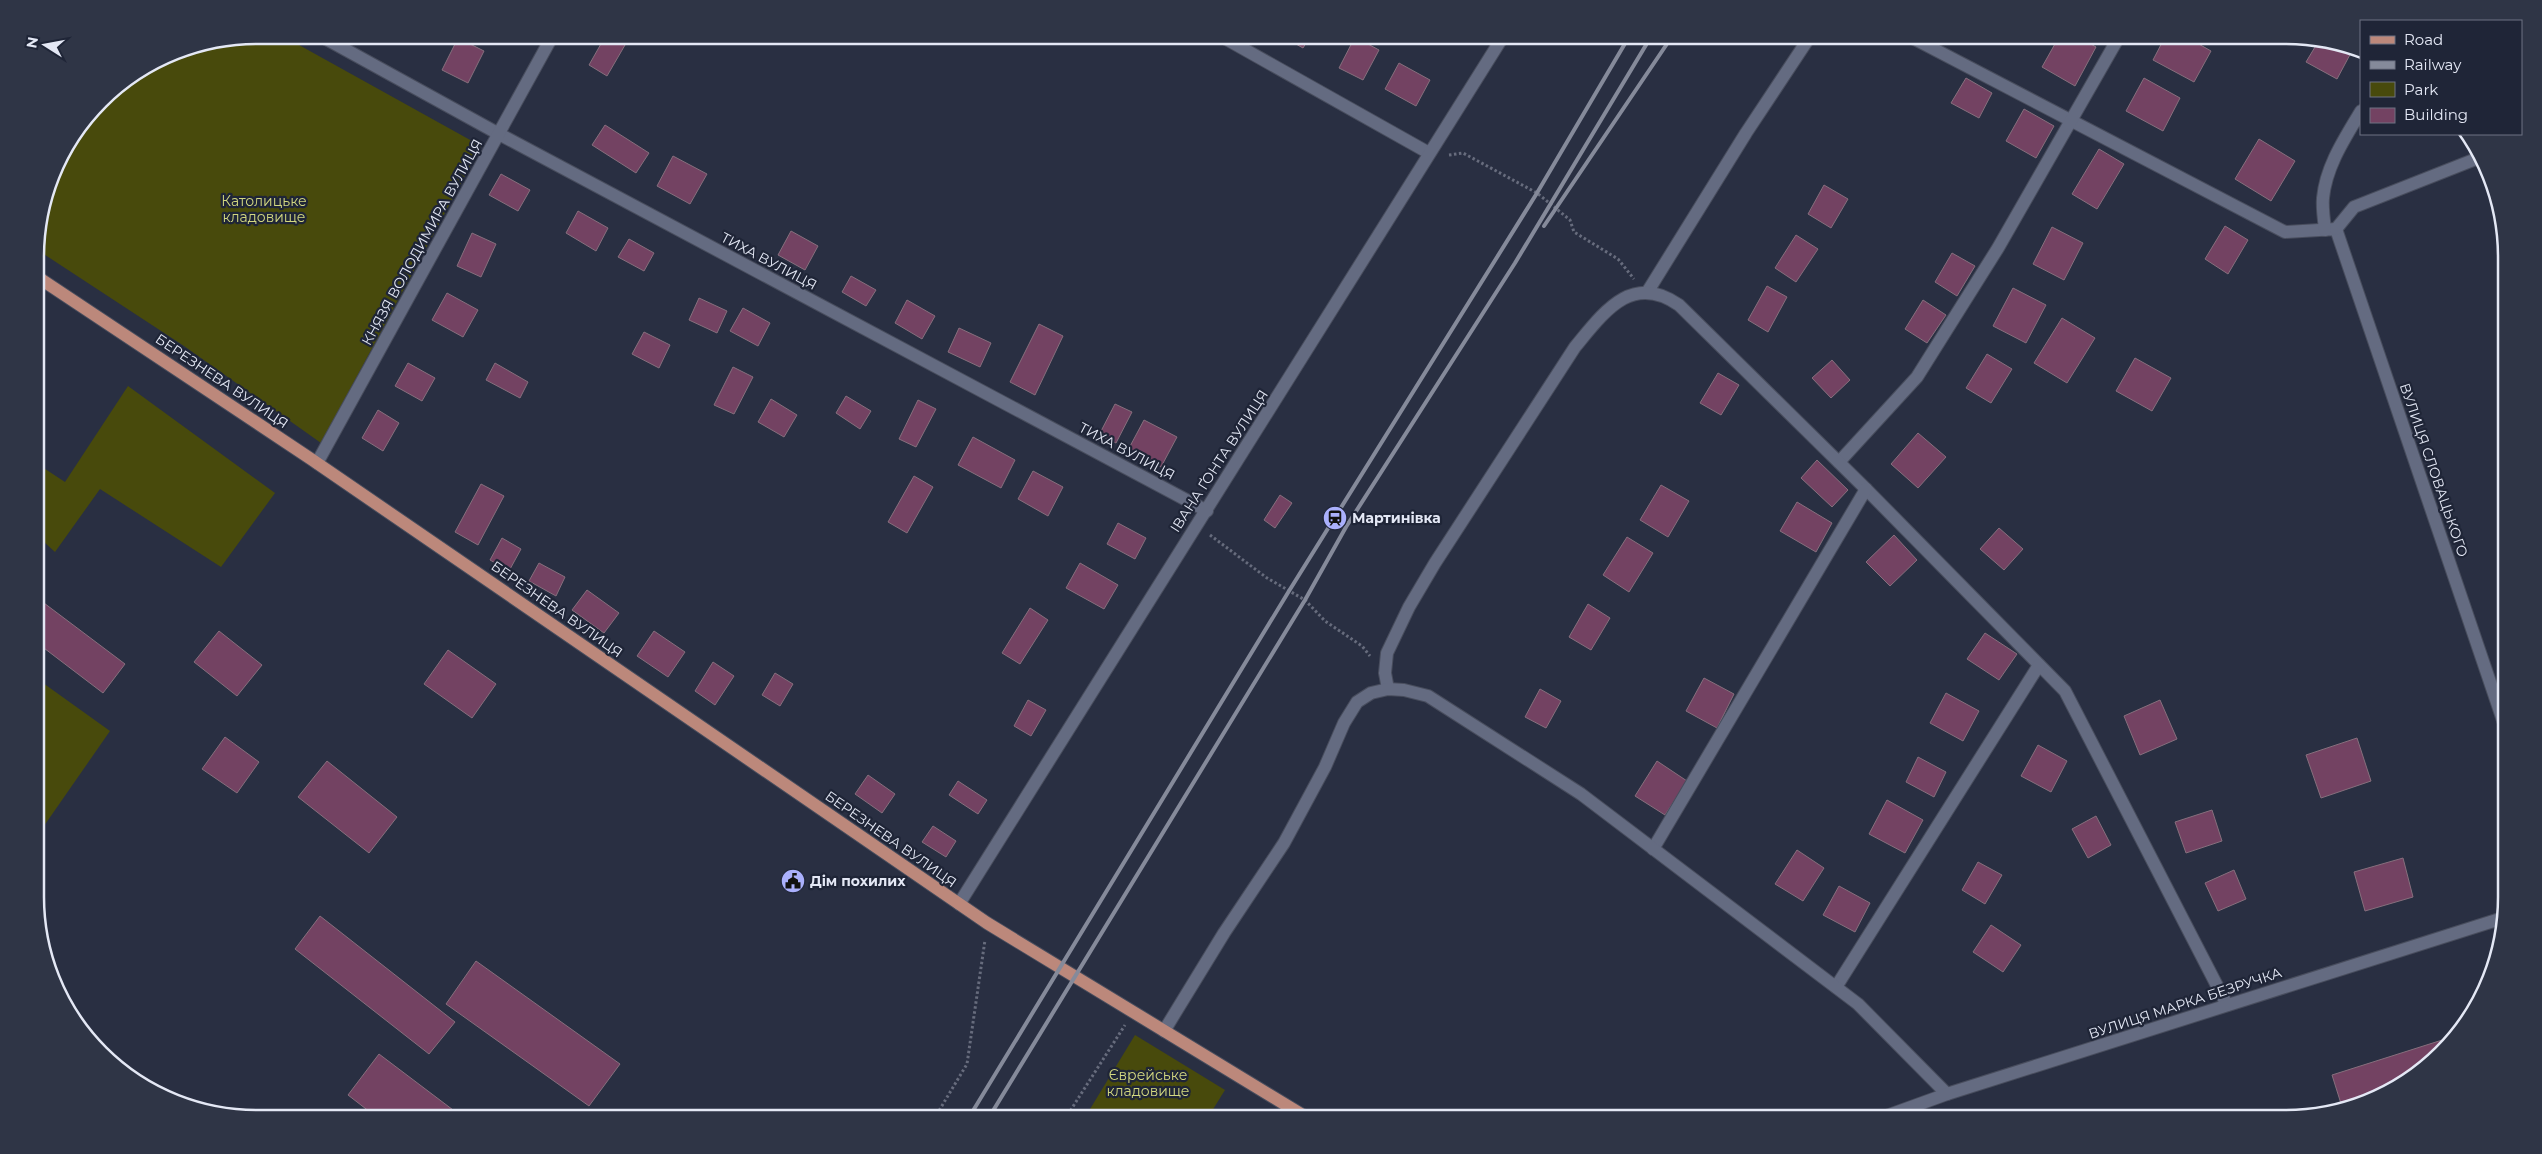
<svg xmlns="http://www.w3.org/2000/svg" width="2542" height="1154" font-family="Montserrat,sans-serif">
<style>
.green{fill:#484a0c}
.building{fill:#734262;stroke:#866f7d}
.lines{fill:none;stroke-linecap:round;stroke-linejoin:round}
.minor-casing{stroke:#484d5d;stroke-width:14}
.major-casing{stroke:#484d5d;stroke-width:14}
.path{stroke:#676c7d;stroke-width:3;stroke-dasharray:2.5 2.5;stroke-linecap:butt}
.minor{stroke:#646b81;stroke-width:12}
.major{stroke:#bc887b;stroke-width:12}
.rail{stroke:#858a9a;stroke-width:4}
.labels{text-anchor:middle;stroke-width:4.5;stroke-linejoin:round;paint-order:stroke}
.park-label{font-size:14px;fill:#d3d880;stroke:#1f2537}
.street-label{font-size:14px;fill:#e4e8f5;stroke:#1f2537}
.poi-label{font-size:14px;font-weight:bold;fill:#e4e8f5;stroke:#1f2537;text-anchor:start}
.rim{fill:none;stroke:#e4e8f5;stroke-width:2.5}
</style>
<rect width="100%" height="100%" fill="#292f42"/>
<g class="green">
<path d="M257,35H281L481,146L321,443L184,346L36,249L58,159L110,90L172,52Z"/>
<path d="M128,386L275,493L221,567L100,489L55,552L44,542L36,554V463L65,482Z"/>
<path d="M36,678L110,731L37,836Z"/>
<path d="M1135,1035L1225,1090L1207,1119H1084Z"/>
</g>
<g class="building">
<path d="M606,35L625,45L607,76L589,65Z"/>
<path d="M1280,35H1311L1303,48Z"/>
<path d="M2060,35H2075L2096,47L2075,86L2042,67Z"/>
<path d="M2166,35H2183L2211,51L2194,82L2153,60Z"/>
<path d="M1355,37L1379,50L1363,80L1339,68Z"/>
<path d="M458,38L484,51L468,83L442,70Z"/>
<path d="M2318,42L2353,49L2337,79L2306,62Z"/>
<path d="M1399,63L1430,80L1416,106L1385,89Z"/>
<path d="M1966,78L1992,93L1979,118L1951,103Z"/>
<path d="M2144,78L2180,98L2163,131L2126,111Z"/>
<path d="M2024,109L2054,126L2036,158L2006,141Z"/>
<path d="M605,125L649,153L636,173L592,145Z"/>
<path d="M2259,139L2295,161L2271,201L2235,179Z"/>
<path d="M2099,149L2124,164L2097,209L2072,194Z"/>
<path d="M673,156L707,174L690,204L657,186Z"/>
<path d="M501,174L530,190L518,211L489,195Z"/>
<path d="M1824,185L1848,199L1831,228L1808,214Z"/>
<path d="M578,211L608,228L596,251L566,233Z"/>
<path d="M2225,226L2248,240L2228,274L2205,259Z"/>
<path d="M2052,227L2083,243L2064,280L2033,264Z"/>
<path d="M791,231L818,246L805,270L778,255Z"/>
<path d="M472,233L496,244L481,277L457,266Z"/>
<path d="M1796,235L1818,249L1796,282L1775,268Z"/>
<path d="M629,239L654,253L644,271L618,257Z"/>
<path d="M1952,253L1975,266L1957,296L1935,282Z"/>
<path d="M851,276L876,290L866,306L842,292Z"/>
<path d="M1767,286L1787,297L1768,332L1748,320Z"/>
<path d="M2013,288L2046,305L2026,343L1993,326Z"/>
<path d="M447,293L478,310L463,337L432,320Z"/>
<path d="M699,298L727,311L717,333L689,320Z"/>
<path d="M907,300L935,316L922,339L895,323Z"/>
<path d="M1923,300L1946,315L1927,343L1905,329Z"/>
<path d="M743,308L770,323L758,346L730,331Z"/>
<path d="M2062,318L2095,338L2067,383L2034,363Z"/>
<path d="M1039,324L1063,336L1035,395L1010,382Z"/>
<path d="M959,328L991,343L980,367L948,352Z"/>
<path d="M644,332L670,345L659,368L632,354Z"/>
<path d="M1987,354L2012,369L1991,403L1966,388Z"/>
<path d="M2135,358L2171,378L2152,411L2116,391Z"/>
<path d="M1832,360L1850,380L1831,398L1812,378Z"/>
<path d="M408,363L435,378L422,401L395,386Z"/>
<path d="M495,363L528,382L520,398L486,380Z"/>
<path d="M733,367L753,377L734,414L714,405Z"/>
<path d="M1718,373L1739,385L1721,415L1700,403Z"/>
<path d="M846,396L871,411L860,429L836,413Z"/>
<path d="M771,399L797,415L784,437L758,422Z"/>
<path d="M918,400L936,409L916,447L899,439Z"/>
<path d="M1115,404L1132,412L1116,443L1099,435Z"/>
<path d="M378,410L399,423L383,451L362,438Z"/>
<path d="M1144,420L1177,437L1161,467L1128,450Z"/>
<path d="M1918,433L1946,457L1918,488L1891,464Z"/>
<path d="M973,437L1015,460L1001,488L958,465Z"/>
<path d="M1817,460L1848,490L1832,507L1801,478Z"/>
<path d="M1033,471L1063,487L1048,516L1018,499Z"/>
<path d="M914,476L933,487L907,533L888,522Z"/>
<path d="M481,484L504,496L478,545L455,532Z"/>
<path d="M1661,485L1689,501L1668,537L1640,520Z"/>
<path d="M1280,495L1292,503L1275,528L1264,520Z"/>
<path d="M1797,502L1832,523L1816,552L1780,531Z"/>
<path d="M1118,523L1146,538L1135,559L1107,544Z"/>
<path d="M1999,528L2023,549L2004,570L1980,549Z"/>
<path d="M1894,535L1917,560L1890,586L1866,562Z"/>
<path d="M1627,537L1653,553L1629,592L1603,575Z"/>
<path d="M502,538L521,549L509,571L490,560Z"/>
<path d="M539,563L565,577L556,596L529,581Z"/>
<path d="M1080,563L1118,585L1104,609L1066,588Z"/>
<path d="M587,590L619,613L604,633L572,610Z"/>
<path d="M36,597L125,664L103,693L36,642Z"/>
<path d="M1588,604L1610,618L1591,650L1569,637Z"/>
<path d="M1030,608L1048,620L1020,664L1002,653Z"/>
<path d="M219,631L262,665L237,696L194,662Z"/>
<path d="M654,631L685,652L668,677L637,656Z"/>
<path d="M1985,633L2017,654L1999,680L1967,659Z"/>
<path d="M448,650L496,684L472,718L424,684Z"/>
<path d="M713,662L734,676L715,705L695,691Z"/>
<path d="M775,673L793,684L780,706L762,695Z"/>
<path d="M1704,678L1734,694L1717,728L1686,711Z"/>
<path d="M1540,689L1561,701L1546,728L1525,717Z"/>
<path d="M1946,693L1979,711L1963,741L1930,723Z"/>
<path d="M1028,700L1046,710L1031,736L1014,726Z"/>
<path d="M2160,700L2177,739L2140,755L2124,716Z"/>
<path d="M225,737L259,762L237,793L202,769Z"/>
<path d="M2357,738L2371,781L2321,798L2306,755Z"/>
<path d="M2038,745L2067,761L2051,792L2021,776Z"/>
<path d="M1918,757L1946,772L1934,797L1906,782Z"/>
<path d="M327,761L397,817L369,853L298,797Z"/>
<path d="M1657,761L1687,781L1665,815L1635,796Z"/>
<path d="M868,775L895,794L882,813L855,794Z"/>
<path d="M958,781L987,800L978,814L949,795Z"/>
<path d="M1887,800L1923,820L1905,853L1869,834Z"/>
<path d="M2212,810L2222,841L2186,853L2175,822Z"/>
<path d="M2096,816L2111,845L2088,858L2072,829Z"/>
<path d="M933,826L956,841L946,857L922,842Z"/>
<path d="M1797,850L1824,868L1803,901L1775,884Z"/>
<path d="M2403,858L2413,897L2365,911L2354,872Z"/>
<path d="M1978,862L2002,875L1985,904L1962,890Z"/>
<path d="M2234,870L2246,899L2218,911L2205,883Z"/>
<path d="M1839,886L1870,903L1855,932L1823,915Z"/>
<path d="M320,916L455,1022L429,1054L295,949Z"/>
<path d="M1991,925L2021,945L2003,972L1973,952Z"/>
<path d="M476,961L620,1064L589,1106L446,1004Z"/>
<path d="M2458,1035L2409,1081L2356,1107L2343,1110L2332,1075Z"/>
<path d="M379,1054L465,1119H379L348,1095Z"/>
</g>
<g class="lines">
<g class="minor-casing">
<g id="minor">
<path d="M319,35L499,134L1207,511"/>
<path d="M1219,35L1429,153"/>
<path d="M1907,35L2285,232L2336,229L2507,732"/>
<path d="M2336,229L2354,207L2481,157"/>
<path d="M2325,230C2324,219 2322,208 2323,198C2326,166 2345,138 2361,111"/>
<path d="M1648,291L1746,133L1811,35"/>
<path d="M1839,462L1917,377L1998,248L2120,35"/>
<path d="M317,463L553,35"/>
<path d="M1388,689L1385,673L1387,653L1409,607L1435,563L1575,347C1604,312 1632,272 1679,305L1866,489L2065,691L2227,1005"/>
<path d="M1653,849L1866,489"/>
<path d="M959,904L1504,35"/>
<path d="M1836,987L2039,665"/>
<path d="M1164,1031L1224,933L1284,843L1325,767L1344,723L1357,702L1371,693L1388,689L1404,690L1428,696L1581,794L1858,1004L1947,1094"/>
<path d="M1878,1119L1947,1094L2503,918"/>
</g>
</g>
<g class="major-casing">
<path id="major" d="M36,276L311,459L987,923L1309,1119"/>
</g>
<g class="path">
<path d="M1449,155L1463,153L1537,193L1570,220L1574,232L1618,259L1634,279"/>
<path d="M1210,535L1267,578L1305,600L1325,621L1362,646L1370,656"/>
<path d="M934,1119L967,1064L985,940"/>
<path d="M1065,1119L1125,1025"/>
</g>
<use href="#minor" class="minor"/>
<use href="#major" class="major"/>
<g class="rail">
<path d="M1544,226L1673,35"/>
<path d="M968,1119L1289,591L1537,193L1630,35"/>
<path d="M988,1119L1305,600L1346,527L1515,263L1652,35"/>
</g>
</g>
<defs>
<g id="station-disc" transform="scale(1.25)"><circle r="9.5" fill="#aab0fc" stroke="#1f2537"/><path d="M-3-6H3Q5-6 5-4V2Q5 4 3 4L4.5 6H3L1.5 4h-3L-3 6H-4.5L-3 4Q-5 4-5 2V-4Q-5-6-3-6ZM-3.5-4v3h7v-3ZM-3.5 1v1.5H-2V1ZM2 1v1.5H3.5V1Z" fill="#111"/></g>
<g id="civic-disc" transform="scale(1.25)"><circle r="9.5" fill="#aab0fc" stroke="#1f2537"/><path d="M-.6-6.5H3V-4.5H.6V-3L4-1V1h2V6H-6V1h2V-1L-.6-3ZM-1.2 2.5V6h2.4V2.5Z" fill="#111"/></g>
</defs>
<g fill-rule="evenodd">
<use href="#station-disc" x="1335" y="518"/>
<use href="#civic-disc" x="793" y="881"/>
</g>
<g class="labels">
<g class="park-label">
<text x="264" y="206">Католицьке<tspan x="264" dy="16">кладовище</tspan></text>
<text x="1148" y="1080">Єврейське<tspan x="1148" dy="16">кладовище</tspan></text>
</g>
<g class="street-label">
<text transform="translate(422 242) rotate(-61)" y="5">КНЯЗЯ ВОЛОДИМИРА ВУЛИЦЯ</text>
<text transform="translate(769 261) rotate(28)" y="5">ТИХА ВУЛИЦЯ</text>
<text transform="translate(222 381) rotate(34)" y="5">БЕРЕЗНЕВА ВУЛИЦЯ</text>
<text transform="translate(1127 451) rotate(28)" y="5">ТИХА ВУЛИЦЯ</text>
<text transform="translate(1219 461) rotate(-57)" y="5">ІВАНА ҐОНТА ВУЛИЦЯ</text>
<text transform="translate(2434 470) rotate(71)" y="5">ВУЛИЦЯ СЛОВАЦЬКОГО</text>
<text transform="translate(557 609) rotate(35)" y="5">БЕРЕЗНЕВА ВУЛИЦЯ</text>
<text transform="translate(891 839) rotate(35)" y="5">БЕРЕЗНЕВА ВУЛИЦЯ</text>
<text transform="translate(2185 1003) rotate(-18)" y="5">ВУЛИЦЯ МАРКА БЕЗРУЧКА</text>
</g>
<g class="poi-label">
<text x="1352" y="523">Мартинівка</text>
<text x="810" y="886">Дiм похилих</text>
</g>
</g>
<path d="M0 0H2542V1154H0ZM257 44H2285A213 213 0 0 1 2498 257V897A213 213 0 0 1 2285 1110H257A213 213 0 0 1 44 897V257A213 213 0 0 1 257 44Z" fill="#2f3546" fill-rule="evenodd"/>
<path class="rim" d="M257 44H2285A213 213 0 0 1 2498 257V897A213 213 0 0 1 2285 1110H257A213 213 0 0 1 44 897V257A213 213 0 0 1 257 44Z"/>
<rect x="2360" y="20" width="162" height="115" fill="#1f2537" stroke="#6e7383"/>
<rect x="2370" y="36" width="25" height="8" fill="#bc887b" stroke="#6e7383"/>
<text x="2404" y="45" font-size="15" fill="#e4e8f5">Road</text>
<rect x="2370" y="61" width="25" height="8" fill="#858a9a" stroke="#6e7383"/>
<text x="2404" y="70" font-size="15" fill="#e4e8f5">Railway</text>
<rect x="2370" y="82" width="25" height="15" fill="#484a0c" stroke="#6e7383"/>
<text x="2404" y="95" font-size="15" fill="#e4e8f5">Park</text>
<rect x="2370" y="108" width="25" height="15" fill="#734262" stroke="#6e7383"/>
<text x="2404" y="120" font-size="15" fill="#e4e8f5">Building</text>
<g transform="translate(45 45) rotate(281)" stroke="#1f2537" stroke-width="4" paint-order="stroke">
<path d="M0-4L9 19L0 12L-9 19Z" fill="#e4e8f5"/>
<text y="-8" font-size="14" font-weight="bold" text-anchor="middle" fill="#e4e8f5">N</text>
</g>
</svg>
